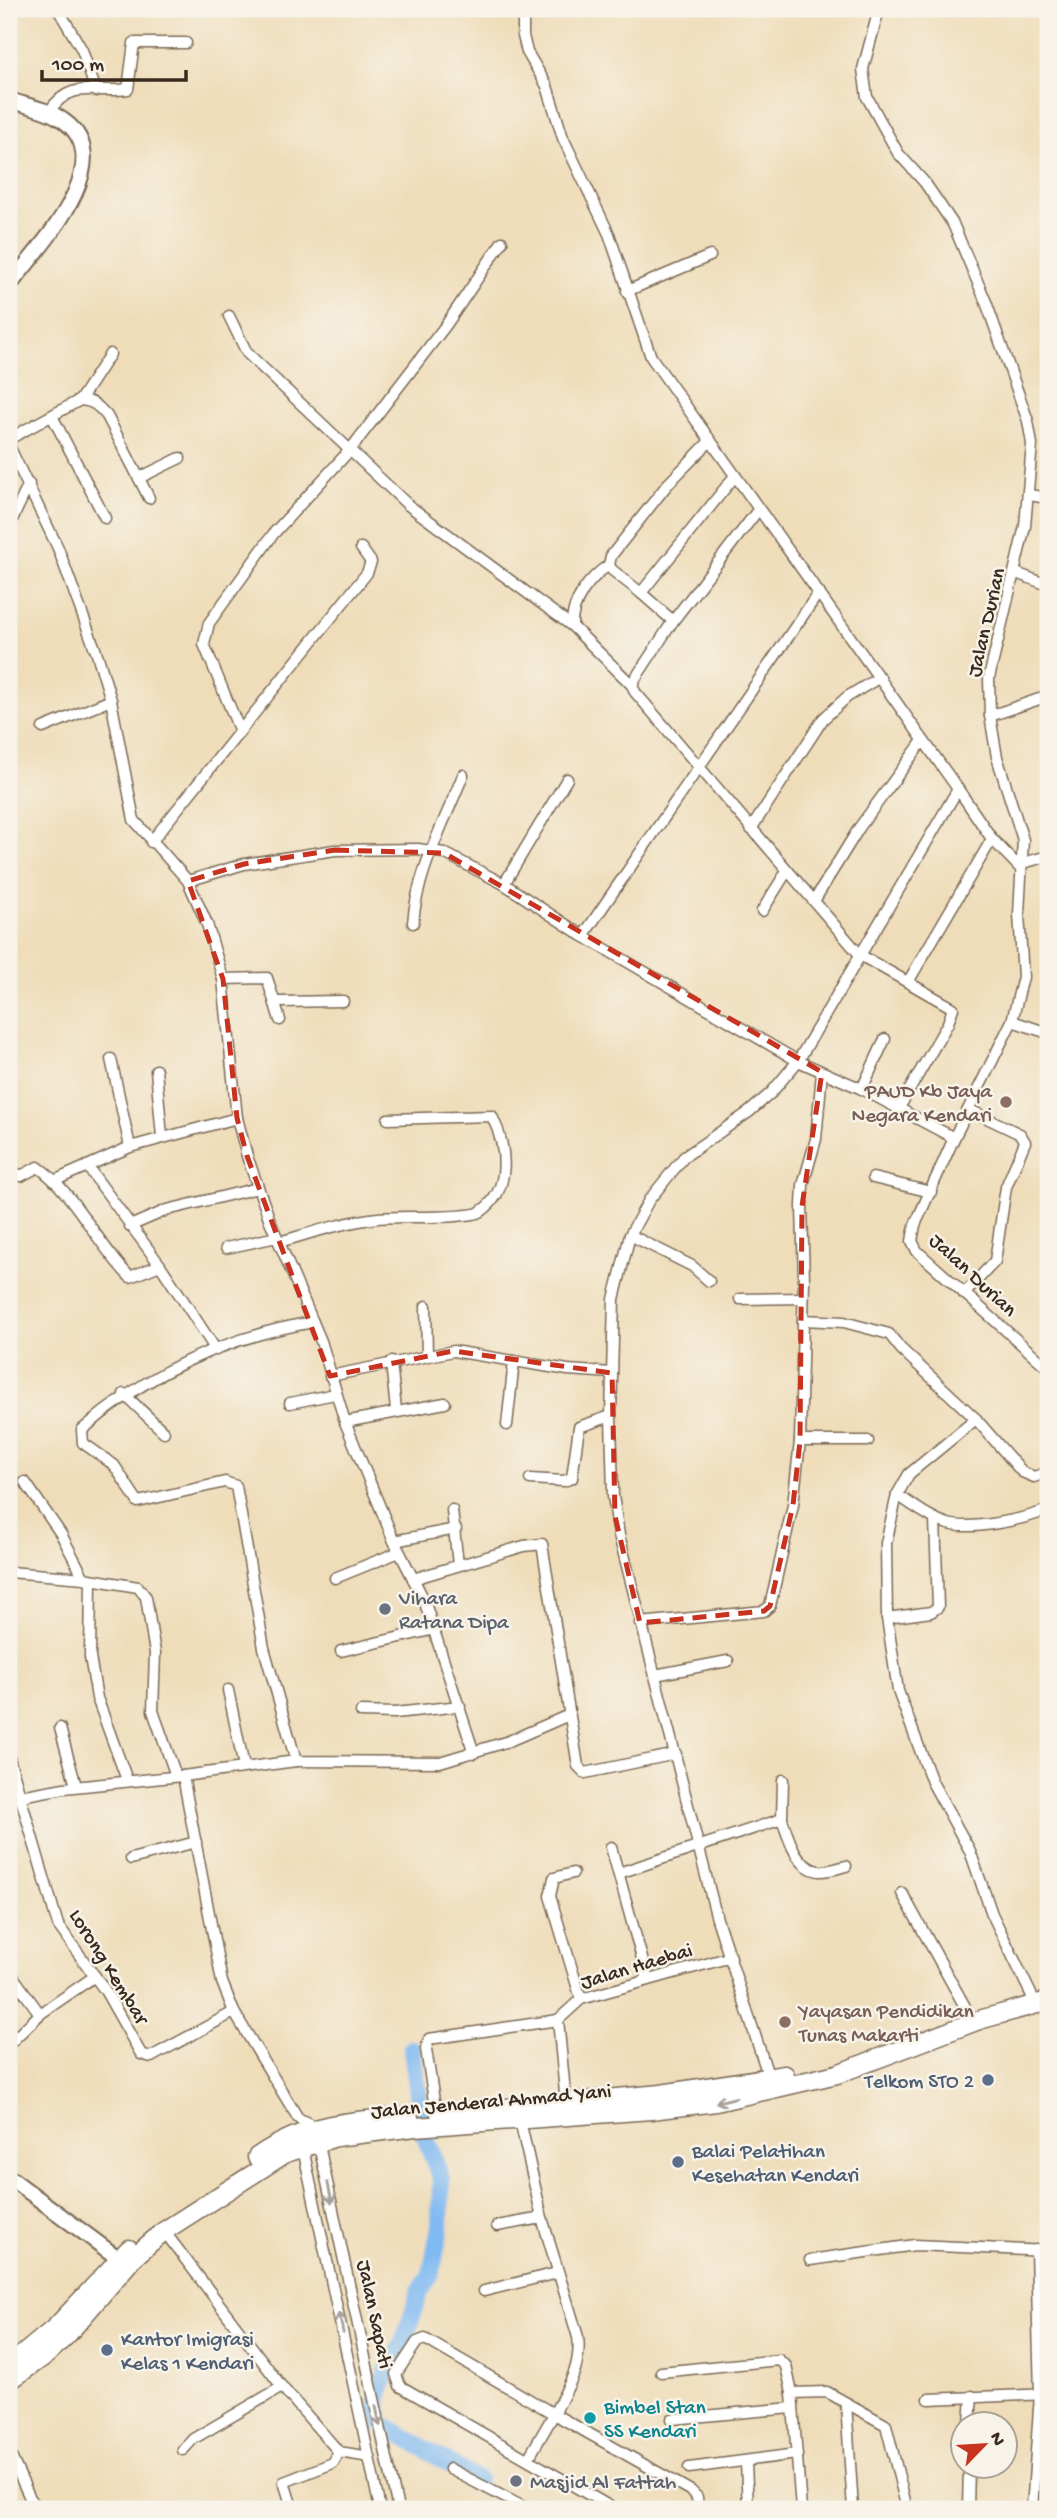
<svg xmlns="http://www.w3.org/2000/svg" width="1057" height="2518" font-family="'Gochi Hand',sans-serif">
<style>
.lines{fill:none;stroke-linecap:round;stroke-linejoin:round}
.river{stroke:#80baf2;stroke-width:18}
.street-casing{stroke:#7a6955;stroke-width:13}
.secondary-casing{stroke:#7a6955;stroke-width:18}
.highway-casing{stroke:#7a6955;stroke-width:21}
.street{stroke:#fff;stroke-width:10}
.secondary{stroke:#fff;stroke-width:14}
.highway{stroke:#fff;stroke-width:18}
.oneway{stroke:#a79f9a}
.marked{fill:none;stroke:#c8321e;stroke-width:5;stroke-dasharray:14 9;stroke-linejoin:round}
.education-dot{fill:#8d6e63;stroke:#f7f3e8;stroke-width:2.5}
.worship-dot{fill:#6b7280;stroke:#f7f3e8;stroke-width:2.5}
.service-dot{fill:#5c6f8a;stroke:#f7f3e8;stroke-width:2.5}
.culture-dot{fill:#0f9aa8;stroke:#f7f3e8;stroke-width:2.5}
.labels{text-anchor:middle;stroke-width:5;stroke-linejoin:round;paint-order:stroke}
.street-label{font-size:21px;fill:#3b2a1e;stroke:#f7f3e8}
.education-label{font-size:21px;fill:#785e54;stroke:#f7f3e8;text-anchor:end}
.worship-label{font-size:21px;fill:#5b616d;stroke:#f7f3e8;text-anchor:start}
.service-label{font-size:21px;fill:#4e5e75;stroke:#f7f3e8;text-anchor:start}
.culture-label{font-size:21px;fill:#0d838f;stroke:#f7f3e8;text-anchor:start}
</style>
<rect width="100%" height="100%" fill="#f7f3e8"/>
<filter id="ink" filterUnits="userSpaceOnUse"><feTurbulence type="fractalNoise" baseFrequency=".0143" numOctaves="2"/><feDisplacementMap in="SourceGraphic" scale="14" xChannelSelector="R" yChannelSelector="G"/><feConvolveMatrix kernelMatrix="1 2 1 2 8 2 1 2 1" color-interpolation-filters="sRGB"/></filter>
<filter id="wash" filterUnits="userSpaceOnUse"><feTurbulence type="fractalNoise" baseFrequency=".00686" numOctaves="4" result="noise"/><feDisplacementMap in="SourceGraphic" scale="28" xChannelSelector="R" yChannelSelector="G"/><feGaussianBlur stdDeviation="1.57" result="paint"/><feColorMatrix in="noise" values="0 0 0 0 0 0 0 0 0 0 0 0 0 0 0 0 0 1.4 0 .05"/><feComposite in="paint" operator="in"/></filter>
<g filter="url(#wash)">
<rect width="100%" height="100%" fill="#efddba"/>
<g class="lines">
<path class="river" d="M412,2049L423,2131L441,2179L440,2227L431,2274L420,2291L403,2344L388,2369L377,2401L381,2423L477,2480"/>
</g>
</g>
<g filter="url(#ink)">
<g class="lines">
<g class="street-casing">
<g id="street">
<path d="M58,9L82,50L96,91"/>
<path d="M523,9V36L527,52L547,86L563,138L609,234L651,357L958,789L798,1061L771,1093L749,1112L684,1157L649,1200L630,1235L614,1299L611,1416L613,1496L619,1535L717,1919L770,2081"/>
<path d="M879,9L863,69L867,97L898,153L925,183L953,224L986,302L1028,421L1032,444L1025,526L989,678L990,716L997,757L1023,840L1019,914L1023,977L1012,1021L954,1138L915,1225L912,1241L917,1251L1048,1368"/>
<path d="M49,112C70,79 94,94 128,89L134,43H186"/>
<path d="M627,291L710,256"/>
<path d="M229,316L247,353L408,505L572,626L632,685"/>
<path d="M80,400L110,354"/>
<path d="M52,416L105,518"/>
<path d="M9,439L80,400C94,401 98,406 107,416L149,498"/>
<path d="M9,446L58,548L98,657L111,700L134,820L188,881L207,924L223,979L237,1118L247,1156L270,1221L321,1341L345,1422L394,1541L424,1600L474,1753"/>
<path d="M734,477L641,593L673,621L758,510"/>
<path d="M139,478L180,458"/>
<path d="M1029,495L1048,498"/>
<path d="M9,526L29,484"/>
<path d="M1016,573L1048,585"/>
<path d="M641,593L612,570L609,565L611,556L667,485L709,442"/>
<path d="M673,621L635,679L632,685L635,692L860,955L953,1008L948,1023L899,1108"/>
<path d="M572,626C571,602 589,578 609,565"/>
<path d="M990,716L1048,696"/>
<path d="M43,728L111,700"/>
<path d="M239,729L204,644L209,623L274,533L350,450L446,325L502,242"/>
<path d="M958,789L992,839"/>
<path d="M751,829L823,719L847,697L880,677"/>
<path d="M151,842L367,573L371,562L361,548"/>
<path d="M1023,863L1048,856"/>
<path d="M188,881L244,864L335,850L418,849L444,853L504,884L583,936L798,1061L862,1089L954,1138"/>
<path d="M504,884L567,779"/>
<path d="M814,901L859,828L922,742"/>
<path d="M762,911L787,871"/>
<path d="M413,923C417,871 444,824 463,775"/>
<path d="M583,936L819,592"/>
<path d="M223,979L267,978L280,1020"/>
<path d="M908,982L992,839L1021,869"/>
<path d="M277,1002L343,1001"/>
<path d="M1012,1021L1048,1033"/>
<path d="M111,1059L130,1147"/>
<path d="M156,1070L162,1137"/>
<path d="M862,1089L885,1039"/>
<path d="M9,1169L21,1176L38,1167C74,1192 97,1244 130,1277L160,1265L87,1166"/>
<path d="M873,1178L931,1192"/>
<path d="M56,1180L130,1147L237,1118"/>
<path d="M130,1226L167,1210L258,1188"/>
<path d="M630,1235L692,1266L709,1281"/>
<path d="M279,1242C311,1233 344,1222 378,1218C396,1216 468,1219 480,1212C512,1191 507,1147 492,1116L388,1119"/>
<path d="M226,1248L277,1237"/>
<path d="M160,1265L216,1350"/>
<path d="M964,1294L995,1261L1006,1187L1025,1142L1020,1134L970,1110"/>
<path d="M740,1299L803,1298"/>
<path d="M426,1306L427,1355"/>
<path d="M803,1320L844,1322L889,1334L901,1349L976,1419L1022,1472L1034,1477L1048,1472"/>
<path d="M313,1322C227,1337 148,1372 82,1430L83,1443L114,1465L138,1502L225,1482L236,1486L264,1648L296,1761L440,1762L509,1741L569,1715"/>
<path d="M391,1362L396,1410"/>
<path d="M330,1376L453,1351L568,1370L612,1373"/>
<path d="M124,1394L164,1432"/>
<path d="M290,1403L335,1394"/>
<path d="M976,1419L909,1474L897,1495L886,1543L887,1618L898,1691L932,1782L970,1851L992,1914L1032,1996"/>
<path d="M345,1422L445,1403"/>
<path d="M507,1425L514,1361"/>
<path d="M800,1441H868"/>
<path d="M530,1479L564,1481L572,1478L579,1427L611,1416"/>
<path d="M25,1482L61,1534L84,1578L138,1587L146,1597L155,1653L153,1711L176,1776"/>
<path d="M897,1495C912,1504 927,1517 945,1523C969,1532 1024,1519 1048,1510"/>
<path d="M452,1510L458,1565"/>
<path d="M394,1541L456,1529"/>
<path d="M9,1572L84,1578"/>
<path d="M335,1578L399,1552"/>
<path d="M413,1579L524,1546L542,1544L578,1766L585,1773L590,1772L676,1754"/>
<path d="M91,1581L90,1657L97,1698L127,1780"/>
<path d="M887,1618L931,1612L938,1607L935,1519"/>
<path d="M640,1623L764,1611L770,1606L793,1505L800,1441L804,1281L802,1206L803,1185L816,1139L822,1072"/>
<path d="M341,1651L435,1629"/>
<path d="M655,1675L728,1661"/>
<path d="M228,1690L244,1767"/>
<path d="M361,1712L395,1713L460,1706"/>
<path d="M60,1728L76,1786"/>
<path d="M9,1758L58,1925L106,1992L141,2054L151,2057L234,2012"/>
<path d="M296,1761L183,1776L222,1982L234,2012L298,2118L315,2127L398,2509"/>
<path d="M9,1798L64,1788L182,1776"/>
<path d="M782,1819L783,1780"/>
<path d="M611,1847L648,1980"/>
<path d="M131,1859L196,1842"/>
<path d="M573,1873L554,1878L550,1896L581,1999"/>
<path d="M619,1873L782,1819C788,1837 796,1868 819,1871C827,1872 838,1868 846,1866"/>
<path d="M902,1893L969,2014"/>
<path d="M9,1971L40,2014"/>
<path d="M558,2020L581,1999L731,1957"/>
<path d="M558,2020L566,2103"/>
<path d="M9,2044L40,2014L95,1976"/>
<path d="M436,2114L426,2049L429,2039L558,2020"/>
<path d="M519,2116L542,2218L578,2337C582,2367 567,2388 554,2414L691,2491L697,2497L698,2509"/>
<path d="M302,2144L380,2509"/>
<path d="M497,2226L542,2218"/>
<path d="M164,2231L282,2387L193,2439L183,2450"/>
<path d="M810,2260L915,2245L1048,2251"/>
<path d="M484,2291L557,2273"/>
<path d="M661,2372L779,2360L786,2366L792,2393"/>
<path d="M282,2387L339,2452L333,2463L284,2482L291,2504"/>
<path d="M929,2399L1048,2394"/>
<path d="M846,2403L853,2509"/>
<path d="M672,2419L792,2408"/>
<path d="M970,2424L972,2396"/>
<path d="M9,2452L35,2509"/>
<path d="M339,2452L370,2457"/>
<path d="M528,2459L554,2414L425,2339L417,2342L396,2374L400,2386L614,2509"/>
<path d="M746,2462L748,2509"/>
<path d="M689,2468L797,2454"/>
<path d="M450,2469L527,2509"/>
<path d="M801,2509L792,2393L827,2392L886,2425L907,2509"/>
<path d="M968,2509L969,2466"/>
<path d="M1032,2509L1040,2394L1036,2250"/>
</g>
</g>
<g class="secondary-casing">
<g id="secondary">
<path d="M9,100C27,106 48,109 64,121C122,163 36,250 9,286"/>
<path d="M9,2177L126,2264"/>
</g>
</g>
<g class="highway-casing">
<g id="highway">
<path d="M441,2114L661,2094L785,2075"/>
<path d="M257,2157C306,2123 351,2120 409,2117"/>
<path d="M9,2366L56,2327L129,2249"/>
<path d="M9,2381L46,2355L67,2335L134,2257L164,2231L286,2153L336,2137L415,2127L651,2110L716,2102L837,2074L979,2020L1048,2001"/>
</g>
</g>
<use href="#street" class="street"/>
<use href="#secondary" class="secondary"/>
<use href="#highway" class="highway"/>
</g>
<defs><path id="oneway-shaft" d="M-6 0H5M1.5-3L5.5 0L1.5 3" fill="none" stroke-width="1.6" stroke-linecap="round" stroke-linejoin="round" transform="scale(1.75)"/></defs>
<g class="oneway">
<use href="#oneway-shaft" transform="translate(726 2100) rotate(166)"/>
<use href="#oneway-shaft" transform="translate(330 2193) rotate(78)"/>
<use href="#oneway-shaft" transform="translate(341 2323) rotate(-102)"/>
<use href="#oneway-shaft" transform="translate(378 2416) rotate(78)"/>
</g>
</g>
<path class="marked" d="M335,850L444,853L822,1072L802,1206L800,1441L793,1505L770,1606L764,1611L640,1623L615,1516L612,1373L453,1351L330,1376L247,1156L237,1118L223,979L188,881L244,864Z"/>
<g class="education-dot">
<circle cx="1006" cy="1102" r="7"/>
<circle cx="785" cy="2022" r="7"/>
</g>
<g class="worship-dot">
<circle cx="385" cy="1609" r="7"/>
<circle cx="516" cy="2481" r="7"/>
</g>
<g class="service-dot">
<circle cx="988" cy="2080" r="7"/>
<circle cx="678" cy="2162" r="7"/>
<circle cx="107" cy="2350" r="7"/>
</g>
<circle class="culture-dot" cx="590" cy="2418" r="7"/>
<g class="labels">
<g class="street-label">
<text transform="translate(985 622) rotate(-77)" y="7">Jalan Durian</text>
<text transform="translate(974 1274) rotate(43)" y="7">Jalan Durian</text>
<text transform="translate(636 1965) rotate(-17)" y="7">Jalan Haebai</text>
<text transform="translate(110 1966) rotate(58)" y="7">Lorong Kembar</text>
<text transform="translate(491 2100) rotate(-5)" y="7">Jalan Jenderal Ahmad Yani</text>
<text transform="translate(376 2314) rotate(78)" y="7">Jalan Sapati</text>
</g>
<g class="education-label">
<text x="992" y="1097">PAUD Kb Jaya<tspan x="992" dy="24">Negara Kendari</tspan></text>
<text x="799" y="2017" text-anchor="start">Yayasan Pendidikan<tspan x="799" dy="24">Tunas Makarti</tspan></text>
</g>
<g class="worship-label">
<text x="399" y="1604">Vihara<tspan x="399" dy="24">Ratana Dipa</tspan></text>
<text x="530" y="2488">Masjid Al Fattah</text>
</g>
<g class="service-label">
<text x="974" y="2087" text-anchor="end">Telkom STO 2</text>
<text x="692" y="2157">Balai Pelatihan<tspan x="692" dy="24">Kesehatan Kendari</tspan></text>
<text x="121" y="2345">Kantor Imigrasi<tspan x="121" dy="24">Kelas 1 Kendari</tspan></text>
</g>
<g class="culture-label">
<text x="604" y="2413">Bimbel Stan<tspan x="604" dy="24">SS Kendari</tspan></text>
</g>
</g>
<rect width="1057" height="2518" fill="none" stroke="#f7f3e8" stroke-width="35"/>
<g transform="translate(984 2445) rotate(65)"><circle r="33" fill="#f7f3e8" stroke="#aca397" stroke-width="2"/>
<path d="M0-5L12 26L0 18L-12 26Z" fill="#c8321e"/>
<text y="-10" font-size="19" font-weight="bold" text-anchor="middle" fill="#3b2a1e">N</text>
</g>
<path d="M42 70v10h144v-10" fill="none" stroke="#3b2a1e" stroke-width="3.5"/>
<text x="52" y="70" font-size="21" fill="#3b2a1e" stroke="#f7f3e8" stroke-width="5" paint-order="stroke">100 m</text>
</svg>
